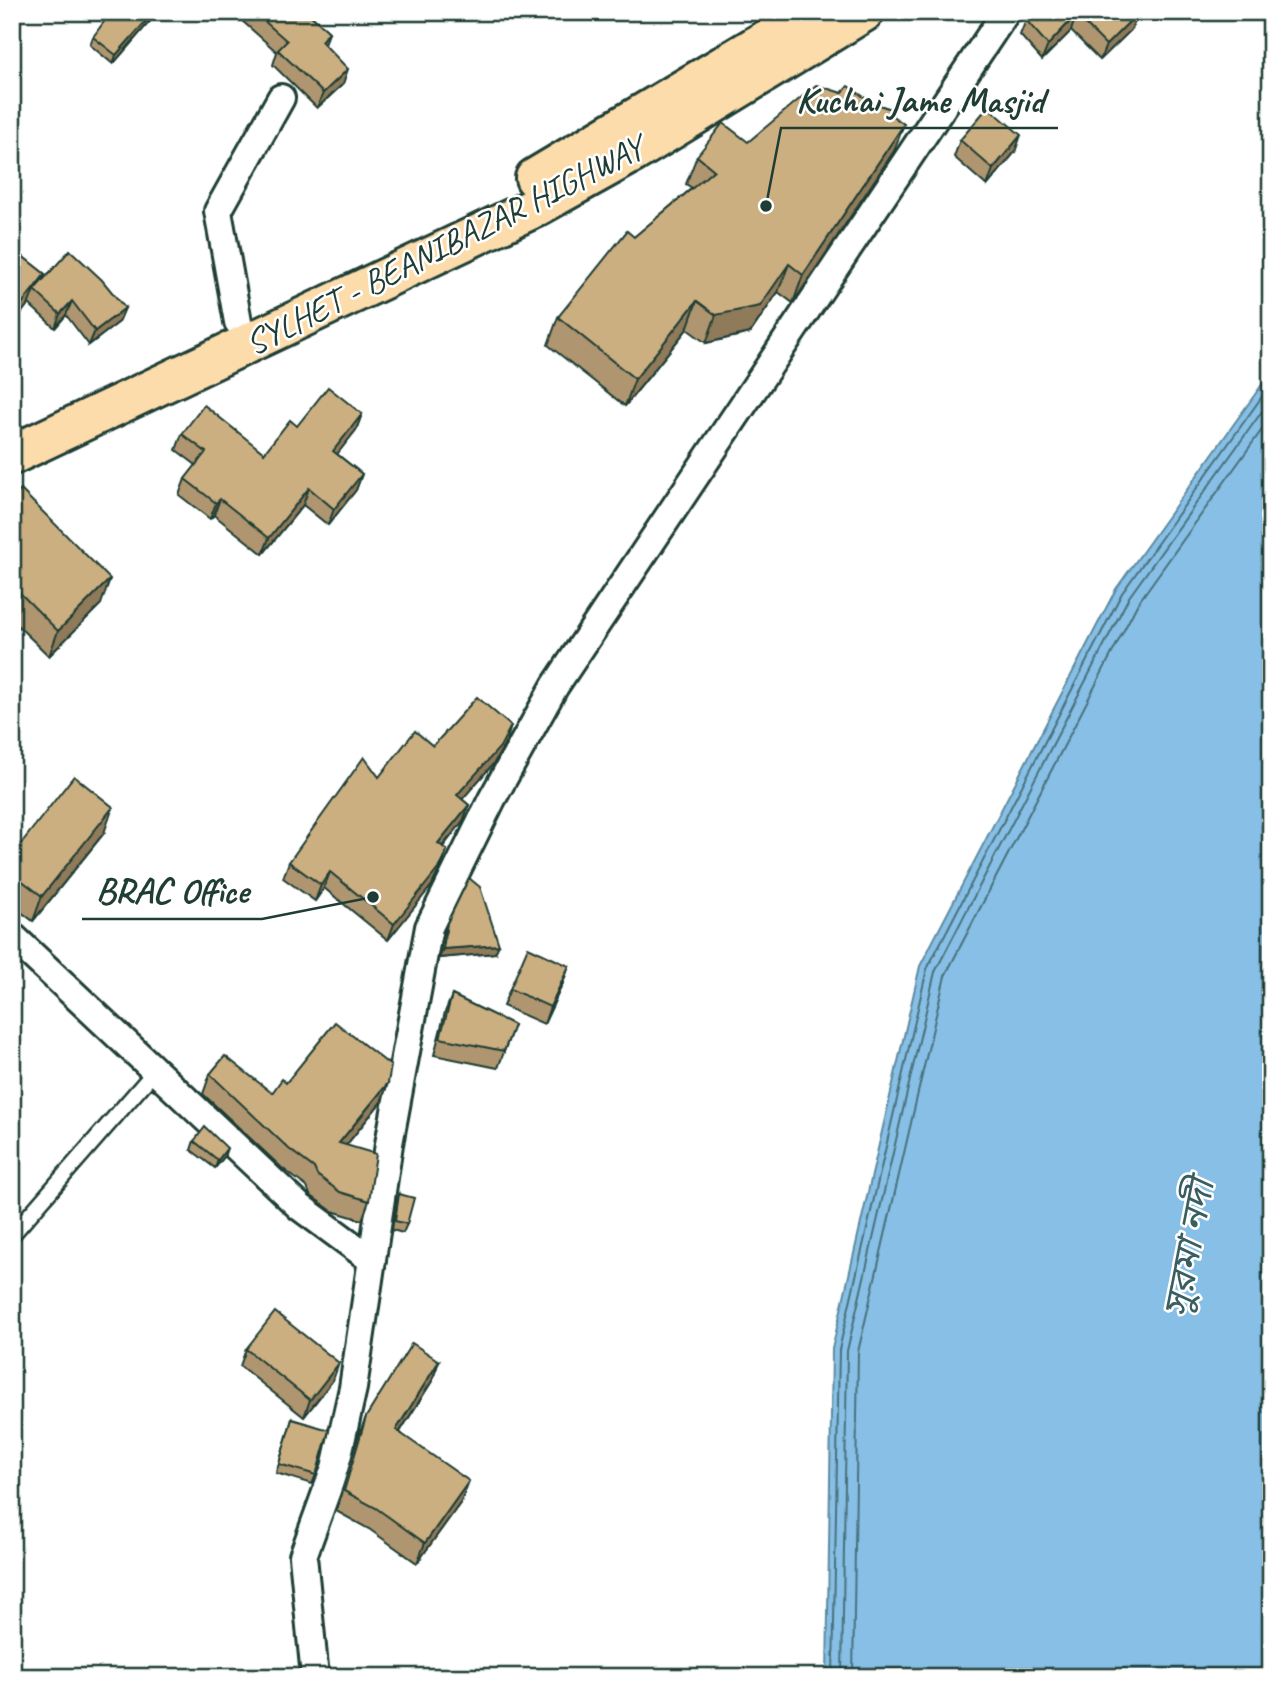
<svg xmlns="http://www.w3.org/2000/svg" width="1283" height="1689" font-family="Caveat,'Noto Sans Bengali',sans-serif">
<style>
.water{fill:#87bfe6;stroke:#5d8b9f;stroke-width:2}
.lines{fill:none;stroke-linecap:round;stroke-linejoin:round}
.shore{stroke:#49717b;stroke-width:2}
.lane-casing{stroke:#1f3d34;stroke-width:19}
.street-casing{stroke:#1f3d34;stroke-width:32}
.primary-casing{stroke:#1f3d34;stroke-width:44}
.lane{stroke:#fff;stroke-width:14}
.street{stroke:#fff;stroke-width:26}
.primary{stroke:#fddcac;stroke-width:38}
.wall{fill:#af966f;stroke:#1f3d34;stroke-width:2}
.shaded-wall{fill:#8f7a5a;stroke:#1f3d34;stroke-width:2}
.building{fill:#ccaf81;stroke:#1f3d34;stroke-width:2}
.labels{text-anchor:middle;stroke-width:5;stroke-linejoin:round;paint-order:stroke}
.street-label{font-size:35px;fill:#1f3d34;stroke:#fff}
.water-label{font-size:37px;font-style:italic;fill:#395e60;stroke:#fff}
.leader{fill:none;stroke:#1f3d34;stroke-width:2.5}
.callout-dot{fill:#1f3d34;stroke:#fff;stroke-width:2.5}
.callout-label{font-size:37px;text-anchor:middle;font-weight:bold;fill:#1f3d34;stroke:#fff;stroke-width:5;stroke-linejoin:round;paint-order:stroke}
</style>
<rect width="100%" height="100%" fill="#fff"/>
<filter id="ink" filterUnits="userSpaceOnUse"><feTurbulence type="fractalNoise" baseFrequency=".0143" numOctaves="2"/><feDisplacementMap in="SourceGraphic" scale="14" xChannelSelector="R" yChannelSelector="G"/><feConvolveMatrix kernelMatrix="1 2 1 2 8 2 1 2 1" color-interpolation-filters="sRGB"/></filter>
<g filter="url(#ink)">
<path class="water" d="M1271,372V1677H827L832,1349L920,966L1116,589Z"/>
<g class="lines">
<g class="shore">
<path d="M833,1677L839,1350L927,969L1122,593L1271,384"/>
<path d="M842,1677L847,1351L935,972L1129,597L1271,399"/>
<path d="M853,1677L858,1352L945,976L1138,603L1271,417"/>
</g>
<g class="lane-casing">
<path id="lane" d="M12,1235L154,1072"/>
</g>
<g class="street-casing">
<g id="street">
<path d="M238,322L218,211L281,98"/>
<path d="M12,936L300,1207L372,1260"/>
<path d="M315,1677L303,1556L335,1468L353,1388L389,1144L429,927L492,799L555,686L1006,12"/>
</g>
</g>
<g class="primary-casing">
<g id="primary">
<path d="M535,178L796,22"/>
<path d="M12,455L536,207L633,153L864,12"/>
</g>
</g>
<use href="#lane" class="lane"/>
<use href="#street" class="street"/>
<use href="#primary" class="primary"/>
</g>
<g class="wall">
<path d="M158,12L113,64L90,45L93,37Z"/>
<path d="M232,12H307L329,32L325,45L343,84L317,108L273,65L277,52Z"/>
<path d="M1032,12L1137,14L1131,30L1100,60L1071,31L1042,60L1020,35L1026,20Z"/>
<path d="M1258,12H1271V28Z"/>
<path d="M873,103L894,110L892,116L894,151L793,303L778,292L750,333L706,343L687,329L625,406L548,345L558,317L634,237L692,188L686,184L697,156L748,142Z"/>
<path d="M960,140L1015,152L987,186L954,157Z"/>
<path d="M12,248L45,274L43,280L119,322L89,345L66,315L55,328L29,304V303L12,325Z"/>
<path d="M362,414L356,430L337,454L362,474L356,490L328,525L303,505L263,554L214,515L210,519L179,495L185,479L196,465L176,450L182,434L264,453L297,426Z"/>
<path d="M12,498L101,604L49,656L12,620Z"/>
<path d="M506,742L494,763L462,799L469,805L463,821L443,847L447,850L441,866L432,885L388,940L324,888L315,901L283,878L289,862L379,777L433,746Z"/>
<path d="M104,833L33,921L12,905V855Z"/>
<path d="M447,923L495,953L439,958L444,932Z"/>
<path d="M569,966L563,983L544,1024L503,1006L510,989Z"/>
<path d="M452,995L514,1025L498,1068L434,1055L445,1012Z"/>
<path d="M210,1074L272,1093L286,1083H388L381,1102L346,1145L369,1201L362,1220L332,1211L310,1195L307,1187L282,1168L203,1094Z"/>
<path d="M194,1141L224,1157L215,1168L191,1150Z"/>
<path d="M399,1194L407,1224L403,1233L392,1230L396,1203Z"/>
<path d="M246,1349L333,1380L304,1417L240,1366Z"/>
<path d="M439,1361L432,1381L400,1432L461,1502L417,1563L369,1529L336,1511L358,1437L366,1417Z"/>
<path d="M292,1419L316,1475L312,1484L276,1473Z"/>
</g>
<g class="shaded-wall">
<path d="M154,12H158L113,64L116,55Z"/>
<path d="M1137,14L1131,30L1100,60L1106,45Z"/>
<path d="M1076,15L1071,31L1042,60L1048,45Z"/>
<path d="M329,32L324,47L321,41Z"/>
<path d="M348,69L343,84L317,108L323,93Z"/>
<path d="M904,124L894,151L793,303L803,275Z"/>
<path d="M1021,135L1015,152L987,186L993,169Z"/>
<path d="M789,264L778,292L750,333L706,343L716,315Z"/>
<path d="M45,274L40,290H34L29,303L12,325V316Z"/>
<path d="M72,301L66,315L55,328L60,314Z"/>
<path d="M697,301L687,329L625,406L635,379Z"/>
<path d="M125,308L119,322L89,345L95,331Z"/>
<path d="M362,414L356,430L327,467L333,451Z"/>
<path d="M362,474L356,490L328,525L334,509Z"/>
<path d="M309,488L303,505L263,554L269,538Z"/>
<path d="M220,499L214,515L210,519L216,503Z"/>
<path d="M110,579L101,604L49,656L58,631Z"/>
<path d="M511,726L506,742L494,763L452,811L457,795Z"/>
<path d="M469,805L463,821L432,859L438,843Z"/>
<path d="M113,807L104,833L33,921L42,896Z"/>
<path d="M447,850L441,866L432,885L388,940L394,924Z"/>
<path d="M330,872L324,888L315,901L321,885Z"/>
<path d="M499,945L495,953L439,958L443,949Z"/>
<path d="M569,966L563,983L544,1024L550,1007Z"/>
<path d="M388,1083L381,1102L332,1163L339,1143Z"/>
<path d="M227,1148L224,1157L215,1168L218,1160Z"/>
<path d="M439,1361L432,1381L388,1450L396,1430Z"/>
<path d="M339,1363L333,1380L304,1417L310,1400Z"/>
<path d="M469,1481L461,1502L417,1563L425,1543Z"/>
</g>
<g class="building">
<path d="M111,12H154L116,55L93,37Z"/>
<path d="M254,12H307L329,32L321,41L348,69L323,93L278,50L287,41Z"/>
<path d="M1032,12H1135L1137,14L1106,45L1076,15L1048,45L1026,20Z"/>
<path d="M816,85L842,93L848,86L873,103L894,110L891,115L904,124L803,275L789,264L760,306L716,315L697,301L635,379L558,317L627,231L634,237L714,170L697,156L723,123L748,142Z"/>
<path d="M988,107L1021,135L993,169L960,140Z"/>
<path d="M12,248L45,274L12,316Z"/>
<path d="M70,250L102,280L125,308L95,331L72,301L60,314L34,290Z"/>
<path d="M328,387L362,414L333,451L362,474L334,509L309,488L269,538L220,499L216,503L185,479L206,452L182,434L204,405L264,453L290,420L297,426Z"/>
<path d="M21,490L110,579L58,631L12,585V498Z"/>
<path d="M477,697L511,726L500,747L457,795L469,805L438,843L447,850L438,869L394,924L330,872L321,885L289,862L364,757L379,777L415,731L433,746Z"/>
<path d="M74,776L113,807L42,896L12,873V855Z"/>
<path d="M469,878L480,887L499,945L443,949L447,923Z"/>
<path d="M528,947L569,966L550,1007L510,989Z"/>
<path d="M452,995L514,1025L504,1051L440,1038Z"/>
<path d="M335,1022L391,1066L388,1083L339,1143L376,1154L369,1201L340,1192L317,1175L314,1168L289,1149L210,1074L225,1056L272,1093L282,1079L286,1083Z"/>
<path d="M205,1127L227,1148L218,1160L194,1141Z"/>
<path d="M399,1194L414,1198L407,1224L395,1221Z"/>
<path d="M275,1312L339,1363L310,1400L246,1349Z"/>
<path d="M412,1343L439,1361L396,1430L469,1481L425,1543L376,1508L344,1491L366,1417Z"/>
<path d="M292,1419L329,1430L316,1475L279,1464Z"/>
</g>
</g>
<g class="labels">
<g class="street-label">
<text transform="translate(444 245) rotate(-27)" y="12">SYLHET - BEANIBAZAR HIGHWAY</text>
</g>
<g class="water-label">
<text transform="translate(1188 1248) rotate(-79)" y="13">সুরমা নদী</text>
</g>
</g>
<path class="leader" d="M766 206L781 128H1058M373 897L262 919H82"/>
<g class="callout-dot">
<circle cx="766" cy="206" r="7"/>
<circle cx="373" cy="897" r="7"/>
</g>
<g class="callout-label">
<text x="920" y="112">Kuchai Jame Masjid</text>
<text x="172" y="903">BRAC Office</text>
</g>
<rect width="1283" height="1689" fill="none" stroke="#fff" stroke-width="42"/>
<rect x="21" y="21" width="1241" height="1647" fill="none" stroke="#1f3d34" stroke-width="2.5" filter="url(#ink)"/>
</svg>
